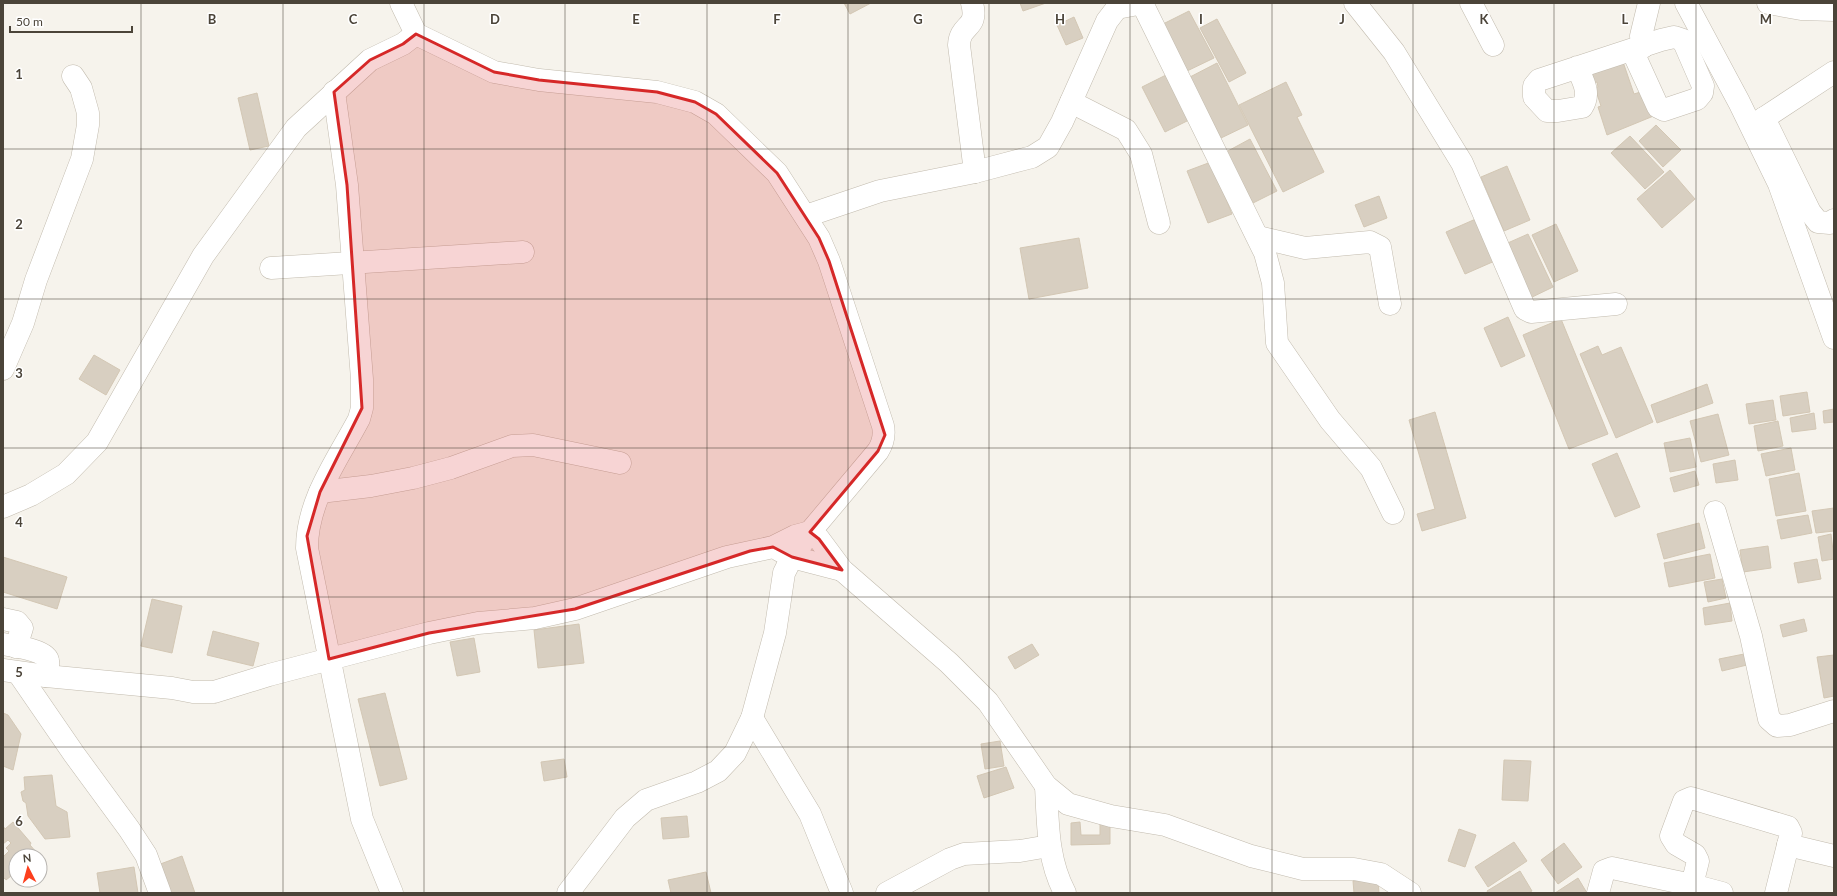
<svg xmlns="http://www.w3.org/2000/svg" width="1837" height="896" font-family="Lato,sans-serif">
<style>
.building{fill:#d8cfc1;stroke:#d3c7b4}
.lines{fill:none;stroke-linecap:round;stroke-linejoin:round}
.minor-casing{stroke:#c2bbae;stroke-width:23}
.minor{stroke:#fff;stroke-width:22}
.marked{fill:#d62828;fill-opacity:0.2;stroke:#d62828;stroke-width:3;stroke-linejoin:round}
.grid{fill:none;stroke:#4b4439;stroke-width:1;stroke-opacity:0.55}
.grid-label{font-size:13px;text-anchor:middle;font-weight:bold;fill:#4b4439;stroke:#fff;stroke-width:3;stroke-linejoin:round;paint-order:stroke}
</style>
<rect width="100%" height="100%" fill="#f6f3ec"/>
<g class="building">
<path d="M844,3H871L850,14Z"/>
<path d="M1020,3H1046L1023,11Z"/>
<path d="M1189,11L1214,58L1187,71L1163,24Z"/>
<path d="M1074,17L1083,38L1066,45L1057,25Z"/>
<path d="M1217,19L1246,73L1229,82L1200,28Z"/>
<path d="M1621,56L1634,94L1647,90L1656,115L1607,135L1598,107L1601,106L1595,88L1598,87L1597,82L1590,84L1585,68Z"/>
<path d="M1217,63L1248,125L1221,138L1190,77Z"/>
<path d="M1166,75L1189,120L1165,132L1142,87Z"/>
<path d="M1286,82L1302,115L1297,117L1324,172L1283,192L1239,105Z"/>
<path d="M257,93L269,146L250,150L238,98Z"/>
<path d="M1656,125L1681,150L1663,167L1639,141Z"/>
<path d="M1630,136L1664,172L1645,189L1611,153Z"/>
<path d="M1250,139L1277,191L1253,203L1226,152Z"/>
<path d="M1211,162L1232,214L1208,223L1187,171Z"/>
<path d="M1507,166L1530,220L1504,231L1481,177Z"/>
<path d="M1670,170L1695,199L1662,228L1637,199Z"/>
<path d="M1379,196L1387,218L1364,227L1355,205Z"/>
<path d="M1478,218L1497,260L1465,274L1446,232Z"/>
<path d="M1556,224L1578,271L1554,282L1532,235Z"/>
<path d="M1528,234L1553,287L1526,300L1501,246Z"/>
<path d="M1079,238L1088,288L1029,299L1020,248Z"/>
<path d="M1508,317L1525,356L1501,367L1484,328Z"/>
<path d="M1561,319L1608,434L1569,449L1523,335Z"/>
<path d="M1598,346L1602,355L1621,347L1653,422L1616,438L1580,354Z"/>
<path d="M94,355L120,370L106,395L79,379Z"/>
<path d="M1707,384L1713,403L1657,423L1651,405Z"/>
<path d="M1807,392L1810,412L1783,416L1780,396Z"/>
<path d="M1773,400L1776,420L1749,424L1746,404Z"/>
<path d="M1834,409V422L1824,423L1823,411Z"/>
<path d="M1435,412L1466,518L1422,531L1417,514L1435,509L1409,420Z"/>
<path d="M1814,413L1816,429L1792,432L1790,418Z"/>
<path d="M1718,414L1729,455L1701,462L1690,421Z"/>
<path d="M1778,421L1783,446L1758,451L1754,426Z"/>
<path d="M1690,438L1696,467L1670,472L1664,443Z"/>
<path d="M1791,448L1795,470L1766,476L1761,454Z"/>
<path d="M1617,453L1640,507L1615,517L1592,464Z"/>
<path d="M1735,460L1738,480L1716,483L1713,464Z"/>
<path d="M1695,471L1699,485L1674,492L1670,478Z"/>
<path d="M1799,473L1806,511L1776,516L1769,479Z"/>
<path d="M1834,508V531L1816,533L1812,511Z"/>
<path d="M1808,515L1812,533L1781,539L1777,520Z"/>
<path d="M1699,523L1705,548L1664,559L1657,534Z"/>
<path d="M1831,534L1834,559L1822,561L1818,537Z"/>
<path d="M1768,546L1771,568L1743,572L1740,550Z"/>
<path d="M1710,554L1715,578L1669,587L1664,563Z"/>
<path d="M3,557L67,577L57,609L3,592Z"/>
<path d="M1817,559L1821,579L1798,583L1794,563Z"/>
<path d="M1722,579L1726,598L1708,602L1704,582Z"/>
<path d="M152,599L182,606L172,653L141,646Z"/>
<path d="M1730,603L1732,621L1705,625L1703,608Z"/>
<path d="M1804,619L1807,631L1783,637L1780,625Z"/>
<path d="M579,624L584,663L538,668L534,630Z"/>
<path d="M213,631L259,643L253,666L207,655Z"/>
<path d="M474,638L480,672L457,676L450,642Z"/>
<path d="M1032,644L1039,655L1015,669L1008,657Z"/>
<path d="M1744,654L1747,665L1722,671L1719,659Z"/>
<path d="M1834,655V696L1824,698L1817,657Z"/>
<path d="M385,693L407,779L380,786L358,699Z"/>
<path d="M3,713L8,715L21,734L13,770L3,766Z"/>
<path d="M1000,741L1004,766L985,769L981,744Z"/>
<path d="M564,759L567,777L544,781L541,762Z"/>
<path d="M1504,760L1531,761L1528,801L1502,800Z"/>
<path d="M1006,767L1014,788L984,798L977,776Z"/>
<path d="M52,775L56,806L67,812L70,837L45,839L28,816L26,803L23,801L21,792L25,790L24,777Z"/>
<path d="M687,816L689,837L663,839L661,818Z"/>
<path d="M13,822L31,843L30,845L37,853L34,856H16V869L14,870L16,872L6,880L5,878L3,880V857L9,851L6,848L11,843L8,840L3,844V826L5,829Z"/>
<path d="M1080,822L1081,835H1100V822H1110V844L1071,845V823Z"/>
<path d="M1459,829L1476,835L1465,867L1448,861Z"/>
<path d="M1514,842L1527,861L1488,887L1475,867Z"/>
<path d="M1564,843L1582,867L1558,884L1541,860Z"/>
<path d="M182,856L195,893H165L155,866Z"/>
<path d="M134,867L138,893H100L97,873Z"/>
<path d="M1520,871L1532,891L1528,893H1488L1487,891Z"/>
<path d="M706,872L711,893H671L668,880Z"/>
<path d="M1578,878L1587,893H1555Z"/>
<path d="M1378,879L1379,893H1354L1353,881Z"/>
</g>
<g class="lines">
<g class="minor-casing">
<g id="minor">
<path d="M401,3L416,34L494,72L539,80L657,92L695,102L716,114L777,173L819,238L829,261L883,426C885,436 883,443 878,451L810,532L792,557L784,573L775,633L752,718L735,753L718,771L697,782L646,800L625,818L568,893"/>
<path d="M972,3C979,30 960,23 959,45L975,172"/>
<path d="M1142,3L1265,253L1273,283L1277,343L1330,420L1371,468L1393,513"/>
<path d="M1355,3L1394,52L1462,163L1525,309L1531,312L1616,304"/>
<path d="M1471,3L1493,45"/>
<path d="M1686,3L1739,102L1779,184L1834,338"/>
<path d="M1768,3L1801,9L1834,10"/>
<path d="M1643,47L1641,36L1649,3"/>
<path d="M1577,67C1583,81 1591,93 1582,107L1558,111H1547L1534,97V86L1539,80L1661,40L1674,37L1683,40L1703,86L1702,93L1697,99L1664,110L1658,107L1632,50"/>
<path d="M334,92L347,185L362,379V408L359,419C338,459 307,500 307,548L362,819L392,893"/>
<path d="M1071,102L1126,130L1141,154L1159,223"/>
<path d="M1764,118L1810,212L1818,222L1830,223L1834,220"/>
<path d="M1752,126L1834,72"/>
<path d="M806,216L880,191L975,172L1032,157L1048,147L1062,122L1107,21L1117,8L1143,3"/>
<path d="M1258,237L1305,248L1370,242L1380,247L1390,304"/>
<path d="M271,268L523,252"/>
<path d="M3,369L23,323L36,280L82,159L88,125V113L81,88L73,76"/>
<path d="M320,492L371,486L413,478L451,468L512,446L533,445L620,463"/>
<path d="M3,507L31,495L66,474L97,442L203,256L296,128L370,60L403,44L416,34"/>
<path d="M1715,512L1751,636L1769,719L1777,726L1790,725L1834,711"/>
<path d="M779,550L792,557L842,570"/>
<path d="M3,619L17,622L22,628L16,647"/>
<path d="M3,644C12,646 47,650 48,661C49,665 47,672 46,676"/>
<path d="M3,670L46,676L172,688L193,692H214L269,675L429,633L478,623L535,618L575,609L727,557L773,547L795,536L810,532L819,539L842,570L949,663L988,702L1046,786L1068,804L1111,816L1165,825L1251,856L1303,869H1354L1381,874L1410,893"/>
<path d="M19,674L74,754L129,829L146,855L160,893"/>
<path d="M752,718L810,814L842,893"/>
<path d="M1046,786C1048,823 1047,859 1065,893"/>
<path d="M1788,845L1834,856"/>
<path d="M1692,885L1722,893"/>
<path d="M887,893L950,859L964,854L1020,851L1049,846"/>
<path d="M1598,893L1604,871L1612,868L1692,885L1698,861L1695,855L1676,844L1671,836L1684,801L1691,798L1788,827L1791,833L1776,893"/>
</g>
</g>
<use href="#minor" class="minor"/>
</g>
<path class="marked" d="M416,34L494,72L539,80L657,92L695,102L716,114L777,173L819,238L829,261L885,435L878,451L810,532L819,539L842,570L792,557L773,547L750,551L575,609L429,633L329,659L307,536L320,492L362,408L347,185L334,92L370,60L403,44Z"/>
<path class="grid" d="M141,3V893M283,3V893M424,3V893M565,3V893M707,3V893M848,3V893M989,3V893M1130,3V893M1272,3V893M1413,3V893M1554,3V893M1696,3V893M3,149H1834M3,299H1834M3,448H1834M3,597H1834M3,747H1834"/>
<g class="grid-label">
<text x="212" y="24">B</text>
<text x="353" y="24">C</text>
<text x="495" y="24">D</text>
<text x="636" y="24">E</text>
<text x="777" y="24">F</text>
<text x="918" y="24">G</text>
<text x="1060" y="24">H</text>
<text x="1201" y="24">I</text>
<text x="1342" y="24">J</text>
<text x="1484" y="24">K</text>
<text x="1625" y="24">L</text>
<text x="1766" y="24">M</text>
<text x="19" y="79">1</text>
<text x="19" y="229">2</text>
<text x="19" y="378">3</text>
<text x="19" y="527">4</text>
<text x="19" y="677">5</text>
<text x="19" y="826">6</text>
</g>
<rect width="1837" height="896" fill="none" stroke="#4b4439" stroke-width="8"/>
<g transform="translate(28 868) rotate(354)"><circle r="19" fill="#ffffff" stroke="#b7b4b0"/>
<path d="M0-3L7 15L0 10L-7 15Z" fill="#fc3f1d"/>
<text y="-6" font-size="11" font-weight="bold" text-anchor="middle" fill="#4b4439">N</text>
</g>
<path d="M10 26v6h122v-6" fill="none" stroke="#4b4439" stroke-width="2"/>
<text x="16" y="26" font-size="12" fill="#4b4439" stroke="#ffffff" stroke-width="3" paint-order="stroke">50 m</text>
</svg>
